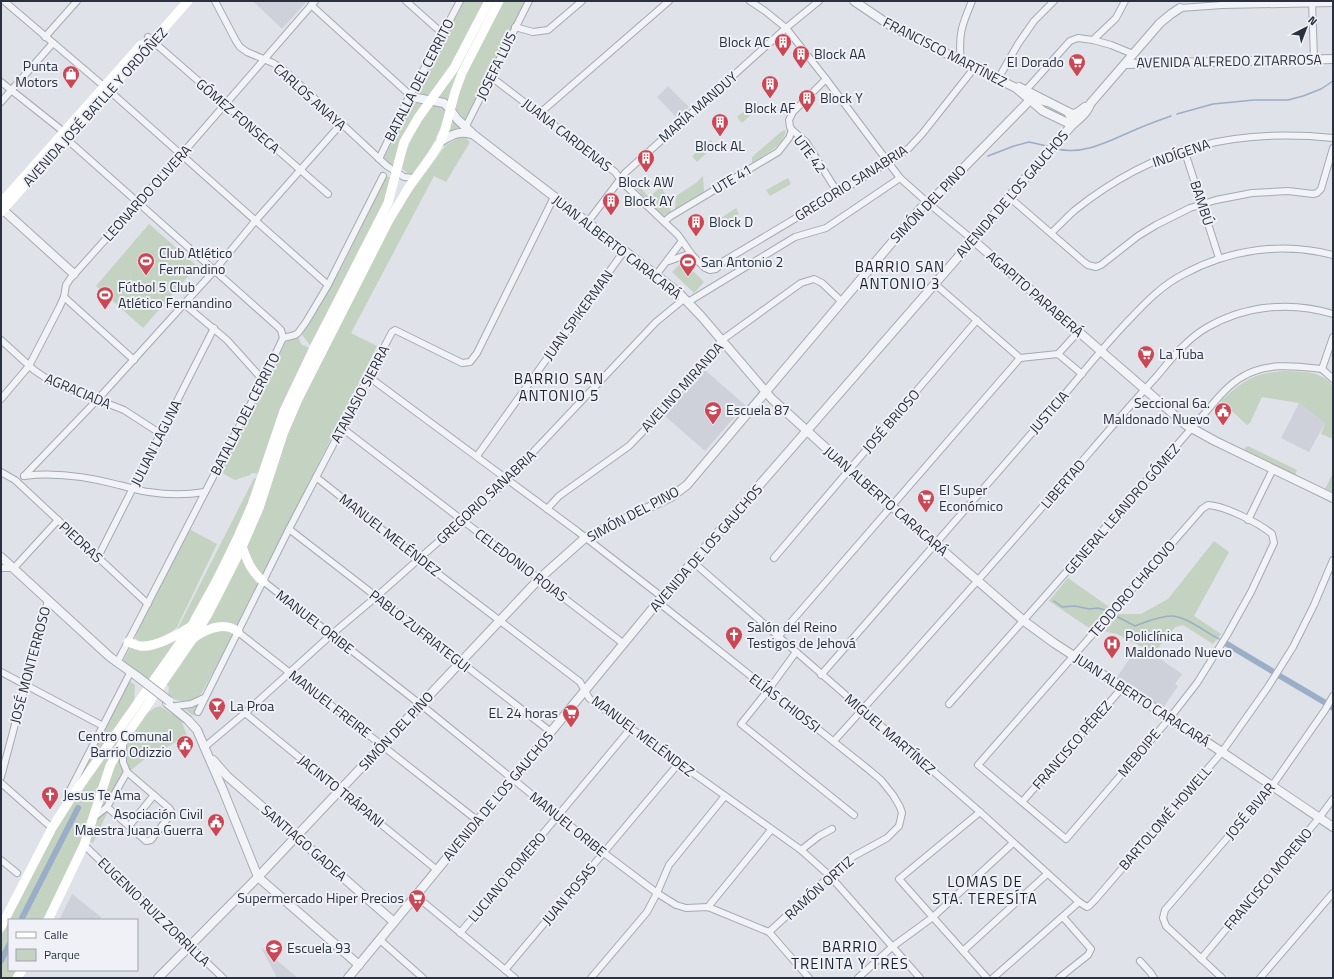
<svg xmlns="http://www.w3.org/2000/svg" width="1334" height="979" font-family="'Titillium Web',sans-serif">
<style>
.built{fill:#ced1da}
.green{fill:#c4d2c1}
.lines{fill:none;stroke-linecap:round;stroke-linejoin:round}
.stream{stroke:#9baec7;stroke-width:1.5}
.canal{stroke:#9baec7;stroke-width:6}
.minor-casing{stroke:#a5a9b2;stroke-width:8}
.tertiary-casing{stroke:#a5a9b2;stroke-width:10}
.minor{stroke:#f2f3f7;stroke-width:6}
.tertiary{stroke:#f2f3f7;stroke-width:8}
.secondary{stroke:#fff;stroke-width:9}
.tertiary-bridge-casing{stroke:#a5a9b2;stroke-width:10;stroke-linecap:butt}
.tertiary-bridge{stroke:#f2f3f7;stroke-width:8}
.labels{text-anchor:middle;stroke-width:4;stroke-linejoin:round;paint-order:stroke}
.poi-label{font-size:14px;fill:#29303f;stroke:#eff1f6;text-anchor:start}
.street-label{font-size:14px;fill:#29303f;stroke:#eff1f6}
.neighbourhood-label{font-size:15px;letter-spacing:1px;fill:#1b2130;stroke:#eff1f6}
</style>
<rect width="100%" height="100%" fill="#dfe2e8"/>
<g class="built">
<path d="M253,1H307L282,29Z"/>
<path d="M668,86L689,107L677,118L657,97Z"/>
<path d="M705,370L745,405L705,451L665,416Z"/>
<path d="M1299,403L1325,423L1309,452L1281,438Z"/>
<path d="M1153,654L1182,674L1175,684L1178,686L1163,708L1117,677L1130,658Z"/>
<path d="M72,894L101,917L99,920H59Z"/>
<path d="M261,947L298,978H277Z"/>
</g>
<g class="green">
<path d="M463,1H486L445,76L428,96L418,95L417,92Z"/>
<path d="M493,1H495L456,80L448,102L437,97L453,78Z"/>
<path d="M504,1H526L465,120L454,107L467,70Z"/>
<path d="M413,100L424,103C409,125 400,139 393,166H392L384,158Z"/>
<path d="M756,101L760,106L742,123L737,117Z"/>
<path d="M433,105L443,107L446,111C438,138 429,152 413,175H410L401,168C407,144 418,125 433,105Z"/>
<path d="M452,119L463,129L446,136Z"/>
<path d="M786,130C783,147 765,154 752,163V157L782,131Z"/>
<path d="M461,137H465L470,142L446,182L434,176L351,333L377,346L263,575H260L248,553L247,546L293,419L391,222L413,189L446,145Z"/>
<path d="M711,140L715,145L697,162L692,156Z"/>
<path d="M703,176L704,192L675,209L676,196L696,183Z"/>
<path d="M386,177H390L388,191L383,204L348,274L310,345L301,333L341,269Z"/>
<path d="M788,178L791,184L770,196L766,190Z"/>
<path d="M633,180L649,197L661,187L667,197L671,212L665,216L660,214L630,182Z"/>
<path d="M736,208L739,214L718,227L715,222Z"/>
<path d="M149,224L197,266L143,328L96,286Z"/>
<path d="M683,261L704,282L694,293L672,272Z"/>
<path d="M298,336L301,344L309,348L260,474L252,473L250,475L235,480L220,472L286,342Z"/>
<path d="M1285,371C1303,372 1320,370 1333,386V439L1321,434L1325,423L1299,403L1262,397L1250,423L1247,425L1221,401C1244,380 1254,373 1285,371Z"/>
<path d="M1248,446L1297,470L1295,475L1244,451L1245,448Z"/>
<path d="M1333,473V492L1325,489Z"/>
<path d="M254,478H258L234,538L189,623L177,630Z"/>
<path d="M189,529L217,544L177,627C168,636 150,643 138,641L135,638L137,633L136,632Z"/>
<path d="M1214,541L1229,552L1194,616L1221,634L1213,644L1183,625L1175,627L1154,653L1117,634L1089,628L1049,601L1068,578L1119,614H1141L1168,599Z"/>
<path d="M241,555L250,573L258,584L238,626L204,629Z"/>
<path d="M228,630L234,634L201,694C192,703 178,703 168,696L169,687L166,684C178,667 194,636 215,631C219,630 224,630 228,630Z"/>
<path d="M180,637L150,682L124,663V659L130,648Z"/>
<path d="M129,681L135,685L134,704L74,788Z"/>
<path d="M145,698L148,700L123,736L82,841L71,866L43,920H9L56,828Z"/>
<path d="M199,703L194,716L183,708Z"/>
<path d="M160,706L181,720L187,736L145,759L130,771L111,805L93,843L88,841L106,785L123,749L144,716L154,708Z"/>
<path d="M9,921V970H17L13,978H1V936Z"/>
</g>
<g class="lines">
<g class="stream">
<path d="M1177,114L1213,104L1254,100H1288L1303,96L1321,89L1333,81"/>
<path d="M1057,149C1083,155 1107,142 1130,132C1143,126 1157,121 1171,116"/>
<path d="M988,156L1014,146L1029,142L1047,146"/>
<path d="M1054,601L1062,607L1075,606L1089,609L1098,608L1108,611"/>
<path d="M1114,615L1135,626C1146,622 1159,616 1171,616C1186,616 1205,632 1219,639"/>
</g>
<g class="canal">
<path d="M1227,644L1272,671"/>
<path d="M1280,676L1324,702"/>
<path d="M1332,707L1333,708"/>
<path d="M21,920L78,808"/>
<path d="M1,961L9,945"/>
</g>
<g class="minor-casing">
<g id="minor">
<path d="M4,1L113,94L328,285"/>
<path d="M215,1L236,41L240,47L247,52L273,63L284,70L387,166L404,177L415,178"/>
<path d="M406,1L443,34"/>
<path d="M750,1L765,11L786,28L826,79L900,178L928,203L973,240"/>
<path d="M1312,1L1314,59"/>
<path d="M311,5L410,95"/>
<path d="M1180,8L1222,5L1333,3"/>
<path d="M515,27L533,32L548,30L582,1"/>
<path d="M45,37L77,1"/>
<path d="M148,37L328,194"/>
<path d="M1093,40L1116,18L1125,1"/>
<path d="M961,61C958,34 962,25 972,1"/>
<path d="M490,76L615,172L623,183L678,235L692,255L705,268L710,270L716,269L724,261L838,193L887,163L909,148L922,134L975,67"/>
<path d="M826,79L793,112L789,120L790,127L792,130L806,142L838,193"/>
<path d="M998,79L1018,44L1034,21L1054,1"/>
<path d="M1,82L59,128L71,143L277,326L281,330L283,338"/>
<path d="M1026,90L1070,41L1078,38L1093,40L1111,45L1133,54"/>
<path d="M1,102L53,43"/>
<path d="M540,113L669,1"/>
<path d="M464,130L529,1"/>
<path d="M1184,149L1219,258"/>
<path d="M379,159L408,99L460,1"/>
<path d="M1009,197L1084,262L1088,265L1096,267L1101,265L1138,236L1156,225L1190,208L1216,200L1252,193L1288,191L1313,194L1317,193L1321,189L1333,148"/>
<path d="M665,221L671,216L778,152L789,138L792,130"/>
<path d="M587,223L625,173L786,28L819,1"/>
<path d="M1051,233C1059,226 1067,217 1075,210C1154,147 1234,128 1333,138"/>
<path d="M669,261L686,255H692"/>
<path d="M656,275L682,241"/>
<path d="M935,284L1020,358"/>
<path d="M64,297L134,360"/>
<path d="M688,302L795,237L826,228L900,178"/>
<path d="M184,304L227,340L263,380"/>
<path d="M283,338L295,335L298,333L306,322L328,285L383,176"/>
<path d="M1,340L34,370L50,381L124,410L161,434"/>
<path d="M1058,354L1079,331"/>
<path d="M1322,369L1333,337"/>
<path d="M1322,369L1333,379"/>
<path d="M369,377L577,531L662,597"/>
<path d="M1,399L29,366L59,308L64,297L66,285L70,279L181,155L315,1"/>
<path d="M342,428L624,644"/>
<path d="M477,456L624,251"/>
<path d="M1,472L15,480L148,604"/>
<path d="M24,476L98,399L184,304L214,271L256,220L341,124"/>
<path d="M24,476C55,472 89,477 119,485C129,487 139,491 149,492C167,495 187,495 205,492"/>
<path d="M316,477L419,559L580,682L589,698L595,703L801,850L830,876L920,978"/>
<path d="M1208,505C1225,506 1259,523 1272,534L1274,543L1251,592L1227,635L1197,683L1169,719L1066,839L978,765L1202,509Z"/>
<path d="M547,509L559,496L629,446L657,417L722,340L801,283L814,279L822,283L841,301"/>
<path d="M1248,520L1273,469"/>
<path d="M289,529L551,732"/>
<path d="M98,557L214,328"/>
<path d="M774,558L977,320"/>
<path d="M693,562L980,812L1079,902L1087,907L1089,906L1095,900L1222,752L1268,687L1293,647L1314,605L1333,560"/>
<path d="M1,568H14L58,520"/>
<path d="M263,581L430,712L604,853L657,893L676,905L686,908L708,907L769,932L809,978"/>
<path d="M658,602L868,769L881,780L893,795L900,807L902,813L899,826L887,838L854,856L844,863L769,932"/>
<path d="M238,632L478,821"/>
<path d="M778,637L1020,358L1058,354L1082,374"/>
<path d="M796,652L769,689L741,724L854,815"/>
<path d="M117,663L263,380L283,338"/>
<path d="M1,672L103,726"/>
<path d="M821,675C898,587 975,499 1051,411C1076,381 1101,349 1128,321C1145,303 1162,285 1184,274C1230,249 1283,242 1333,255"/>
<path d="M949,704C1018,627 1086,550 1154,472C1171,452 1188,432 1205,413C1216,400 1228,385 1242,377C1266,362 1295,366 1322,369"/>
<path d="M176,706L191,704L204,698"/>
<path d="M198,712L289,529L392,332L395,330L462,363L470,362L477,353L554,197"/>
<path d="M245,713L437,870"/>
<path d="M834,741C918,648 1002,554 1084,459C1108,431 1132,403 1157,376C1172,358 1186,340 1206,328C1245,305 1291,301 1333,314"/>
<path d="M203,746L207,745L245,713L332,634L376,597L501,486L656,322L684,299"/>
<path d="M1,777L48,600"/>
<path d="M1,783L52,828"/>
<path d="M69,801V792L129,675"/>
<path d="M1022,802L1122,688"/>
<path d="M107,807L146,841L151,840L171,814V811L169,808L127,772L123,762V744"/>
<path d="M980,812L899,879L987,978"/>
<path d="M93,818L107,807L127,772"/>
<path d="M129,826L154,795"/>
<path d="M84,845L223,978"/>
<path d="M801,850L819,836L832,829"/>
<path d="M1,860L17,873"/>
<path d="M416,896L515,978"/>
<path d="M708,907L771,830"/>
<path d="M460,933L631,728"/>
<path d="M380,940L423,978"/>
<path d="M963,951L1047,874"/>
<path d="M1201,959L1319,818L1333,799"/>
<path d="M1140,961L1150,972L1154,978"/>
<path d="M505,970L679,763"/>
<path d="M591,978L647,912L657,893L669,865L725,796"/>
<path d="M858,978L892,947L933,917L1013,843"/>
<path d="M993,978L1079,902"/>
<path d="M1059,978L1088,955L1091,949L1063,917"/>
<path d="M1222,978L1166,926L1163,918L1165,910L1272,786L1325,710L1333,696"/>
<path d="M1260,978L1333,893"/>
</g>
</g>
<g class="tertiary-casing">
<g id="tertiary">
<path d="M854,1L891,26L1016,88L1043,111L1072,125C1079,119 1088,112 1090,104L1160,23L1171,14L1180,8"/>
<path d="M1126,64L1333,59"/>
<path d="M1019,87L1072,114L1077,113L1085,107"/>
<path d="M410,95L417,98L444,103L450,109L457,119L474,135L678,292L701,316L772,399L849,469L1024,621L1054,643L1222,752L1333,827"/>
<path d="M440,142C450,136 459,130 471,134"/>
<path d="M1,208L74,274"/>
<path d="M973,240L1186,425L1215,441L1333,498"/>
<path d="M1,557L110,657L138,677"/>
<path d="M167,703L188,720L197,730L223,790L258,877L359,965"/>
<path d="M213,760L227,776L394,922"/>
<path d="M158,978L258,877L539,579L586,537L671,497L687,485L921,208L933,199L1030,100L1037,99L1047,102"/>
<path d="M348,978L662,597L973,240L1009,197L1072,125L1071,118L1068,112"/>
</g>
</g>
<use href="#minor" class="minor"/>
<use href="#tertiary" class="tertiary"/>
<g class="secondary">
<path d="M1,203L141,45"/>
<path d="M1,212L188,1"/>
<path d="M242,547C247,560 251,572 263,581"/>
<path d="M196,636C208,629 225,621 238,632"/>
<path d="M128,642C131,643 136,645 140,646C154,648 178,635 190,627"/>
<path d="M48,920L84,845L110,766L126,736L194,637L208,614L224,583L242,547L259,508L283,434L298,399L389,220L409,187L432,155L440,142L445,130L455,92L462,73L499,1"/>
<path d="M1,927L52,828L69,801L191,627L217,580L237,539L252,505L284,411L314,348L388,203L404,142L418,118L454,68L489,1"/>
<path d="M17,978L22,970"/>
</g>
<g class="tertiary-bridge-casing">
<path id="tertiary-bridge" d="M138,677L169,701"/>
</g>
<use href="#tertiary-bridge" class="tertiary-bridge"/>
</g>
<defs>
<g id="building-pin" transform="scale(0.9)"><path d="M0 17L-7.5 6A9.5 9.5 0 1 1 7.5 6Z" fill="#ca4855" stroke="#eff1f6"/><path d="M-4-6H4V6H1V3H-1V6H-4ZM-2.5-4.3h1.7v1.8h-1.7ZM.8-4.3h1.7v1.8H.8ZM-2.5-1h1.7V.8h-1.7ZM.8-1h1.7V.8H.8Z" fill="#fff"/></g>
<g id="supermarket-pin" transform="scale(0.9)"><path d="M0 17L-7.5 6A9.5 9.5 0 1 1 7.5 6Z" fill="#ca4855" stroke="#eff1f6"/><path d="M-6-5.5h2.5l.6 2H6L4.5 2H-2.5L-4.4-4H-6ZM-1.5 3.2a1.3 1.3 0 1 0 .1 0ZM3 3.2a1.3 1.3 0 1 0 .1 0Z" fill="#fff"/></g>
<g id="shop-pin" transform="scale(0.9)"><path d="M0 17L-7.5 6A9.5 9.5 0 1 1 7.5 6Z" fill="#ca4855" stroke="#eff1f6"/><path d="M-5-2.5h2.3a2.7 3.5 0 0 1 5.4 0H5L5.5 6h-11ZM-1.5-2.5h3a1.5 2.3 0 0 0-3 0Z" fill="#fff"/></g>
<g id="stadium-pin" transform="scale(0.9)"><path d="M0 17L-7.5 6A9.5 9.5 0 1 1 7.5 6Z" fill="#ca4855" stroke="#eff1f6"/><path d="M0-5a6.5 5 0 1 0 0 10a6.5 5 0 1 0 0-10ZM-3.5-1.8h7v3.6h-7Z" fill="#fff"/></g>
<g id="school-pin" transform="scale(0.9)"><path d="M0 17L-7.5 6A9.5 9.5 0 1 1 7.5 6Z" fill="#ca4855" stroke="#eff1f6"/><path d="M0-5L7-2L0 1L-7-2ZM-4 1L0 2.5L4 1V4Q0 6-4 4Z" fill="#fff"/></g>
<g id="civic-pin" transform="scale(0.9)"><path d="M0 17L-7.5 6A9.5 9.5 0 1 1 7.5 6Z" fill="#ca4855" stroke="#eff1f6"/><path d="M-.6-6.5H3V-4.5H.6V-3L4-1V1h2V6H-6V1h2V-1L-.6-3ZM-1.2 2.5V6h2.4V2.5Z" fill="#fff"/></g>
<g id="church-pin" transform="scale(0.9)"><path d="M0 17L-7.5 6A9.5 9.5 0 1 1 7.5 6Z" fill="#ca4855" stroke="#eff1f6"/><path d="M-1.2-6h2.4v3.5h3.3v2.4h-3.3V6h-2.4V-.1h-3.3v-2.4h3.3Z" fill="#fff"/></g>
<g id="hospital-pin" transform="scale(0.9)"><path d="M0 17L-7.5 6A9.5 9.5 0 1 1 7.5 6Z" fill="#ca4855" stroke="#eff1f6"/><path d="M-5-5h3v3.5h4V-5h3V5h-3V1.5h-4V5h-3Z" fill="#fff"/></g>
<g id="bar-pin" transform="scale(0.9)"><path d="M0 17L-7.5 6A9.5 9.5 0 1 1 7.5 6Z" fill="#ca4855" stroke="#eff1f6"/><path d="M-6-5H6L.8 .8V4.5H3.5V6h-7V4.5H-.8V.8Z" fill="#fff"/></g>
</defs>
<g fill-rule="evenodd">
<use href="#building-pin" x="783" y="42"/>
<use href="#building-pin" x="801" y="54"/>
<use href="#supermarket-pin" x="1077" y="62"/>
<use href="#shop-pin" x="71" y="74"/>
<use href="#building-pin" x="770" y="84"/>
<use href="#building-pin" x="807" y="98"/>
<use href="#building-pin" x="720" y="122"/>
<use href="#building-pin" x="646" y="158"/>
<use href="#building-pin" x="611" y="201"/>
<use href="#building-pin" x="696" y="222"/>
<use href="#stadium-pin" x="146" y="261"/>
<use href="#stadium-pin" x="688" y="262"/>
<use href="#stadium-pin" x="105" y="295"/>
<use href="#supermarket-pin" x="1146" y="354"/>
<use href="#school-pin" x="713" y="410"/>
<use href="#civic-pin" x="1223" y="411"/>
<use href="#supermarket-pin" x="926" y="498"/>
<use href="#church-pin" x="734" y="635"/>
<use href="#hospital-pin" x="1112" y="644"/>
<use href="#bar-pin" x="217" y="706"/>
<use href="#supermarket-pin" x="571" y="713"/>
<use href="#civic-pin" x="185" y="744"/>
<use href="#church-pin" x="50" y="795"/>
<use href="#civic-pin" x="216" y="822"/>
<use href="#supermarket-pin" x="417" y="898"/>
<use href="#school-pin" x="274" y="948"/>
</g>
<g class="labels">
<g class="poi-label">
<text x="770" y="47" text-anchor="end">Block AC</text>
<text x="814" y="59">Block AA</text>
<text x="1064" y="67" text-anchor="end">El Dorado</text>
<text x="58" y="71" text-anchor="end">Punta<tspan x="58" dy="16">Motors</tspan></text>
<text x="820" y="103">Block Y</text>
<text x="770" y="113" text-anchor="middle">Block AF</text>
<text x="720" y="151" text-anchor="middle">Block AL</text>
<text x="646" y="187" text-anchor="middle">Block AW</text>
<text x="624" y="206">Block AY</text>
<text x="709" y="227">Block D</text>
<text x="159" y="258">Club Atlético<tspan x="159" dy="16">Fernandino</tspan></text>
<text x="701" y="267">San Antonio 2</text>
<text x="118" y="292">Fútbol 5 Club<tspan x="118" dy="16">Atlético Fernandino</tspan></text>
<text x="1159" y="359">La Tuba</text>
<text x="1210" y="408" text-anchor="end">Seccional 6a.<tspan x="1210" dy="16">Maldonado Nuevo</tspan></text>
<text x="726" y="415">Escuela 87</text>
<text x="939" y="495">El Super<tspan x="939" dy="16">Económico</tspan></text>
<text x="747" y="632">Salón del Reino<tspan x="747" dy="16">Testigos de Jehová</tspan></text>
<text x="1125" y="641">Policlínica<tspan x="1125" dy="16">Maldonado Nuevo</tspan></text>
<text x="230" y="711">La Proa</text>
<text x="558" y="718" text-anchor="end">EL 24 horas</text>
<text x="172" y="741" text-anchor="end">Centro Comunal<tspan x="172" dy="16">Barrio Odizzio</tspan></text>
<text x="63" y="800">Jesus Te Ama</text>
<text x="203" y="819" text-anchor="end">Asociación Civil<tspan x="203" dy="16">Maestra Juana Guerra</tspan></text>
<text x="404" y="903" text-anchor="end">Supermercado Hiper Precios</text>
<text x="287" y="953">Escuela 93</text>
</g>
<g class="street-label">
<text transform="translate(945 52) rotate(27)" y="5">FRANCISCO MARTÍNEZ</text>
<text transform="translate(1229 61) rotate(-1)" y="5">AVENIDA ALFREDO ZITARROSA</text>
<text transform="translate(496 66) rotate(-64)" y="5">JOSEFA LUIS</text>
<text transform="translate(419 80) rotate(-63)" y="5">BATALLA DEL CERRITO</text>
<text transform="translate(310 97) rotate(42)" y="5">CARLOS ANAYA</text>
<text transform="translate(95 107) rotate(-48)" y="5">AVENIDA JOSÉ BATLLE Y ORDÓÑEZ</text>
<text transform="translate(698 107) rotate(-41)" y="5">MARÍA MANDUY</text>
<text transform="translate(238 116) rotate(41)" y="5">GÓMEZ FONSECA</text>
<text transform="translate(567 135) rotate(38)" y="5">JUANA CARDENAS</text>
<text transform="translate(1181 153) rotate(-19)" y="5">INDÍGENA</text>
<text transform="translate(810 154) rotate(53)" y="5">UTE 42</text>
<text transform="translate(732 179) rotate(-31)" y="5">UTE 41</text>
<text transform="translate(851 183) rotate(-32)" y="5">GREGORIO SANABRIA</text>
<text transform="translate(147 193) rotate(-48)" y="5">LEONARDO OLIVERA</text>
<text transform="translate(1012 194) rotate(-49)" y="5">AVENIDA DE LOS GAUCHOS</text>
<text transform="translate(1202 203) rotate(72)" y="5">BAMBÚ</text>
<text transform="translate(928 204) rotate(-46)" y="5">SIMÓN DEL PINO</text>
<text transform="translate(617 247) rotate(38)" y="5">JUAN ALBERTO CARACARÁ</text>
<text transform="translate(1035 294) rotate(41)" y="5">AGAPITO PARABERÁ</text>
<text transform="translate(578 315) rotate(-54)" y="5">JUAN SPIKERMAN</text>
<text transform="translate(682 387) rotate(-48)" y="5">AVELINO MIRANDA</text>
<text transform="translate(78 391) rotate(23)" y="5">AGRACIADA</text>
<text transform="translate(360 394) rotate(-62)" y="5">ATANASIO SIERRA</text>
<text transform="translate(1049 412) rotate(-49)" y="5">JUSTICIA</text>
<text transform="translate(245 414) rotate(-63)" y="5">BATALLA DEL CERRITO</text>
<text transform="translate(891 421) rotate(-49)" y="5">JOSÉ BRIOSO</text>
<text transform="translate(156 443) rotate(-63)" y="5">JULIAN LAGUNA</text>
<text transform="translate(1063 484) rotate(-49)" y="5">LIBERTAD</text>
<text transform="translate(486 497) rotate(-43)" y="5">GREGORIO SANABRIA</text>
<text transform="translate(886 501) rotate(41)" y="5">JUAN ALBERTO CARACARÁ</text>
<text transform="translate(1122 509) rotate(-49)" y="5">GENERAL LEANDRO GÓMEZ</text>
<text transform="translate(633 514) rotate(-28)" y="5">SIMÓN DEL PINO</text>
<text transform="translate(390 535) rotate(38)" y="5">MANUEL MELÉNDEZ</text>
<text transform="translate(81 542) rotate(43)" y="5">PIEDRAS</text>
<text transform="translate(706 548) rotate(-49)" y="5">AVENIDA DE LOS GAUCHOS</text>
<text transform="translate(521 565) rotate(37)" y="5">CELEDONIO ROJAS</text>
<text transform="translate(1132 589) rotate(-49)" y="5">TEODORO CHACOVO</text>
<text transform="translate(315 622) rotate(38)" y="5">MANUEL ORIBE</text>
<text transform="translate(420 631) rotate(38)" y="5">PABLO ZUFRIATEGUI</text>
<text transform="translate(30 665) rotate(-75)" y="5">JOSÉ MONTERROSO</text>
<text transform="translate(1142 700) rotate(33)" y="5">JUAN ALBERTO CARACARÁ</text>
<text transform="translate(785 703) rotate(38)" y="5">ELÍAS CHIOSSI</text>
<text transform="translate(330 704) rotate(38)" y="5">MANUEL FREIRE</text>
<text transform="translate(396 731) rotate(-47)" y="5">SIMÓN DEL PINO</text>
<text transform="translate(890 734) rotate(41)" y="5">MIGUEL MARTÍNEZ</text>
<text transform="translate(643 736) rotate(37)" y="5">MANUEL MELÉNDEZ</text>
<text transform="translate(1072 745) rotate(-49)" y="5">FRANCISCO PÉREZ</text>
<text transform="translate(1139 753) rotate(-50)" y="5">MEBOIPE</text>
<text transform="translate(341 791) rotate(39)" y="5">JACINTO TRÁPANI</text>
<text transform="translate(498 796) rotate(-50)" y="5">AVENIDA DE LOS GAUCHOS</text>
<text transform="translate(1250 811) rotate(-50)" y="5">JOSÉ BIVAR</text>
<text transform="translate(1165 818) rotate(-49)" y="5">BARTOLOMÉ HOWELL</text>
<text transform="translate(568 824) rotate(39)" y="5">MANUEL ORIBE</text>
<text transform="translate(304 843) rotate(41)" y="5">SANTIAGO GADEA</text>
<text transform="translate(507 877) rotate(-50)" y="5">LUCIANO ROMERO</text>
<text transform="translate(1268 879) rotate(-50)" y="5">FRANCISCO MORENO</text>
<text transform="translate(819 888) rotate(-42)" y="5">RAMÓN ORTIZ</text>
<text transform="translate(569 894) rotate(-50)" y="5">JUAN ROSAS</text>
<text transform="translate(154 912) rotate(44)" y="5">EUGENIO RUIZ ZORRILLA</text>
</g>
<g class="neighbourhood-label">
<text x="900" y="272">BARRIO SAN<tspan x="900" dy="17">ANTONIO 3</tspan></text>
<text x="559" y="384">BARRIO SAN<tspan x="559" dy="17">ANTONIO 5</tspan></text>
<text x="985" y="887">LOMAS DE<tspan x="985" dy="17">STA. TERESÍTA</tspan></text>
<text x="850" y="952">BARRIO<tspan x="850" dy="17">TREINTA Y TRES</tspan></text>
</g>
</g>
<rect width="1334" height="979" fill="none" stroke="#29303f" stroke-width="4"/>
<rect x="8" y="919" width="130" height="52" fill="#eff1f6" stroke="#a0a4ad"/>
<rect x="16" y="932" width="20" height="6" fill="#ffffff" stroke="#a0a4ad"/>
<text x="44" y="939" font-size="12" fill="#29303f">Calle</text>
<rect x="16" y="949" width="20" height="12" fill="#c4d2c1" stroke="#a0a4ad"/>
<text x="44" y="959" font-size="12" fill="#29303f">Parque</text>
<g transform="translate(1306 28) rotate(42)" stroke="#eff1f6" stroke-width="3" paint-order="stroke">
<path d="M0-3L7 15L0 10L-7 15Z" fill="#29303f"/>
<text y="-6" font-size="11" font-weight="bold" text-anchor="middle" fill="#29303f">N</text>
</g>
</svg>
